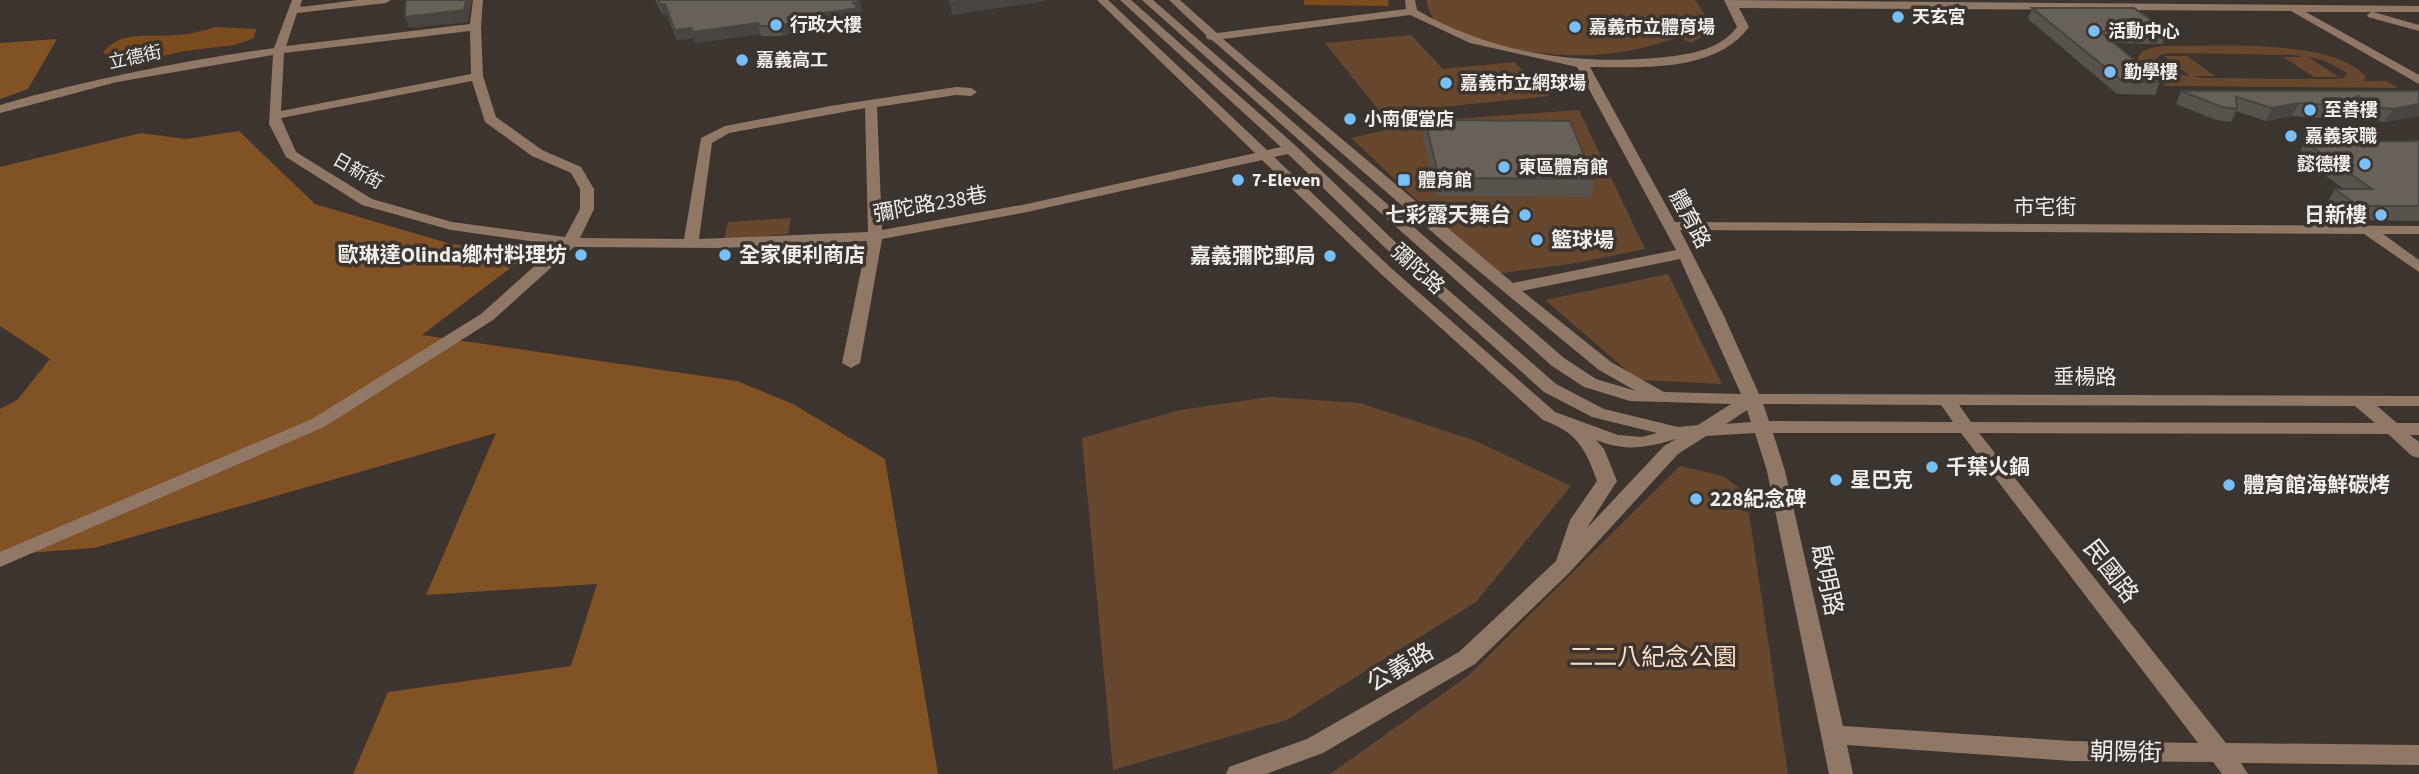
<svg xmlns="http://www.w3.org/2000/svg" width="2419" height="774" font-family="'Source Sans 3','Noto Sans TC',sans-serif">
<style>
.green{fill:#66482e;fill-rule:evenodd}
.forest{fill:#815224}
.water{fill:#7b4c1e}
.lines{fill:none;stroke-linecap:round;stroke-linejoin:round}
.minor{fill:#8f7966;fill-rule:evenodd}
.wall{fill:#59534d}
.shaded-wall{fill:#49443f}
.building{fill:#68615a;stroke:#49443f;stroke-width:2}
.poi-dot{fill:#76c0f7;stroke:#3b342f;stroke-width:2.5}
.labels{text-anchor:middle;stroke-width:7;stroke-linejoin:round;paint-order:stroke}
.far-poi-label{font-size:18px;font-weight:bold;fill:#f0ece8;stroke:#3b342f;text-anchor:start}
.far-street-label{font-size:18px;fill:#f0ece8;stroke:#3b342f}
.street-label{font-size:21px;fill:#f0ece8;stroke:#3b342f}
.poi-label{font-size:21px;font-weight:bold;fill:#f0ece8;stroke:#3b342f;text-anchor:start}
.near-street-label{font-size:24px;fill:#f0ece8;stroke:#3b342f}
.near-park-label{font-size:24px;fill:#f9dcc3;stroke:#3b342f}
</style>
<rect width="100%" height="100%" fill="#3b342f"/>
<g class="green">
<path d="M1426,0H1695C1703,12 1710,19 1706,34L1691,43L1679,37C1651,47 1624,53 1595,55C1552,57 1479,49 1442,27C1432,20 1429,11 1426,0Z"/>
<path d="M1411,35L1443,69L1514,62L1550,96L1381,113L1325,43Z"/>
<path d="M2163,46C2211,47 2334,37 2366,77L2363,81H2387L2398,88L2166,86L2157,79L2173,78L2156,71L2138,59C2142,48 2153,48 2163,46ZM2170,53L2295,55L2304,57H2283L2314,77H2339L2308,57L2325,61L2347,73L2344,78L2334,79L2202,78L2192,76H2215L2187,56H2164L2190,76C2178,74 2161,71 2156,59L2160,55Z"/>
<path d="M1579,110L1645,249L1577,263L1495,274L1351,138L1426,121Z"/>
<path d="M791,218L788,234L724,239L728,222Z"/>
<path d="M1668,274L1722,384L1638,380L1545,300Z"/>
<path d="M1269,397L1360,403L1476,441L1571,486L1476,602L1287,720L1113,770L1082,438L1180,410Z"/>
<path d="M1680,466L1723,476L1746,493L1788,774H1330L1469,675Z"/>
</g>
<g class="forest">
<path d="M57,39L28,89L0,99V43Z"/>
<path d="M239,131L315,204L451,244L530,253L422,335L737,381L793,404L885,459L938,774H353L388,692L571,666L597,584L426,595L496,433L94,548L0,555V409L17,400L50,359L0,326V167L141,133L186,139Z"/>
</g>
<g class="water">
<path d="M1304,0H1388L1389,6L1304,5Z"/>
<path d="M216,27L256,29L254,38L235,45L184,51L142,61H122L103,53C119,29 152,38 177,35C190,34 203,31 216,27Z"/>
</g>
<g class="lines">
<path class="minor" d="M292,0H302L300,7L358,0H391L386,3L297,13L286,46L470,24L473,0H483L481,27L483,76L496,117L542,150L581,167L594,189V209L580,238L684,239L701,138L725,126L830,106L956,87L971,88L977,92L971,96L956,95L877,107L882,230L1027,204L1255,153L1097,0H1108L1267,150L1281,147L1120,0H1131L1296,146L1416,262L1556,384L1604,409L1678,427L1698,425L1731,404L1630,401L1584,387L1552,366L1142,0H1153L1564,358L1596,379L1636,391L1599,370L1446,244L1212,40L1207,39L1206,35L1169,0H1180L1217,33L1406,9L1405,0H1415L1417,10C1489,52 1573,65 1655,58C1685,55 1718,52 1737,27L1724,0L2419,6V12H2373L2419,25V31L2368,17L2367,15L2371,12H2306L2419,75V84L2291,11L1739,8L1749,27C1715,73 1641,67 1590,67L1675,222L2419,226V234H2383L2419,260V272L2364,234L1680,230L1724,316L1759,394L2419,396V406H2377L2397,423H2419V435H2410L2419,442V458L2412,456L2388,434L1979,433L2226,743L2419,745V765L2241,763L2248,774H2222L2213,762L2072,761L1847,745L1853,774H1829L1767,471L1755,433L1706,436L1678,454L1570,572L1475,664L1323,753L1266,774H1226L1229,767L1307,739L1459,652L1556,561L1570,520L1597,481C1585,447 1576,432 1543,420L1381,274L1262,160L1027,212L882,239L860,363L851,368L842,363L867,241L723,248L574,247L493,320L324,427L0,567V552L312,419L481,314L558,245L451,230L362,205L286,157L269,124L273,55L117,82L0,113V105C90,79 181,61 274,48ZM1410,15L1470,43L1577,67L1676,250L1513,283L1223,39ZM470,31L471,74L281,111L284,53ZM472,81L485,122L532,156L571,173L580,189V209L565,237L452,222L372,199L296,152L281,118ZM865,108L868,232L699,239L712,143L729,133ZM1288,154L1406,268L1544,392L1592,417L1657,433L1642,437L1618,435L1555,412L1391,268L1274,157ZM1680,259L1741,394L1664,392L1611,362L1522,291ZM1763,404L1941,405L1953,422L1769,421ZM1959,405L2355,406L2375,423L1971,422ZM1747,410L1751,422L1726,424ZM1773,433H1961L2198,743L2072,741L1843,726L1785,471ZM1676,439L1664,446L1587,528L1617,481L1604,449L1596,440C1627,452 1645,448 1676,439Z"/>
</g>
<g class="wall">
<path d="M655,0H858L862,13H858L859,19L801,27V32L782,36H762L760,34L695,43L694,38L677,40L667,15H663Z"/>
<path d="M2032,8L2168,32L2162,44L2115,43L2160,82L2155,95L2117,94L2028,19Z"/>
<path d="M2181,91H2419V116L2385,122L2375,121L2350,109L2341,119L2292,116L2266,121L2236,111L2231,122L2216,120L2176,104Z"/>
<path d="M1425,120L1594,179L1591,197L1437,196L1423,137Z"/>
<path d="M2419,141V221L2350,220L2327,203L2335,189H2344L2298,156L2305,142Z"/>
</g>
<g class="shaded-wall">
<path d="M466,0H472L468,22L409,28L405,17Z"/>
<path d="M973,0H1046V1L952,15L950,3Z"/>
<path d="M860,2L862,13H858L859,19L801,27V32L782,36L779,26L797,17Z"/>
<path d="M665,4L667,15H663L661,5Z"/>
<path d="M758,23L760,34L695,43L693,32Z"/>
<path d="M691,28L694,38L677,40L675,30Z"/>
<path d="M2357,96L2350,109L2341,119L2348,106Z"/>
<path d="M2299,103L2292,116L2266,121L2272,108Z"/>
<path d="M2419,104V116L2385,122L2393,109Z"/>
</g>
<g class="building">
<path d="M406,0H466L464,10L405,17Z"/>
<path d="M658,0H858L860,2L853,3L858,8L797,17L799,21L779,26H760L758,23L693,32L691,28L675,30L665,4L661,5Z"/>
<path d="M950,0H973L950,3Z"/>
<path d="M2032,8H2134L2168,32L2100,31L2160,82L2122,81Z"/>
<path d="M2181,91H2419V104L2393,109L2382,108L2357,96L2348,106L2299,103L2272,108L2236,97L2237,109L2222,107Z"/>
<path d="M1425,120L1570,121L1594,179L1439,178Z"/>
<path d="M2419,141V206H2358L2335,189H2372L2305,142Z"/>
</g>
<g class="poi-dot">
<circle cx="1898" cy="17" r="7"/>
<circle cx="776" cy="25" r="7"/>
<circle cx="1575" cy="27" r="7"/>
<circle cx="2094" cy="31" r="7"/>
<circle cx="742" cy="60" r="7"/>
<circle cx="2110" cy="72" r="7"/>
<circle cx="1446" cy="83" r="7"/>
<circle cx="2310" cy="110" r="7"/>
<circle cx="1350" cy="119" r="7"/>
<circle cx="2291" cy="136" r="7"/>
<circle cx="2365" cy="164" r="7"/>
<circle cx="1504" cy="167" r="7"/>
<circle cx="1238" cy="180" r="7"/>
<rect x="1397" y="173" width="14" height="14" rx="3.5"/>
<circle cx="1525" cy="215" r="7"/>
<circle cx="2381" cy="215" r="7"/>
<circle cx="1537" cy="240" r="7"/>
<circle cx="581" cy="255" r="7"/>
<circle cx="725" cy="255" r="7"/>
<circle cx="1330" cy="256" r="7"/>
<circle cx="1932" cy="467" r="7"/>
<circle cx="1836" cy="480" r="7"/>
<circle cx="2229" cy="485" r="7"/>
<circle cx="1696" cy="499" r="7"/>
</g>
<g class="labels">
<g class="far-poi-label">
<text x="1912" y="23">天玄宮</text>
<text x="790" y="31">行政大樓</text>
<text x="1589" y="33">嘉義市立體育場</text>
<text x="2108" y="37">活動中心</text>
<text x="756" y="66">嘉義高工</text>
<text x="2124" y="78">勤學樓</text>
<text x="1460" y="89">嘉義市立網球場</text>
<text x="2324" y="116">至善樓</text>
<text x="1364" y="125">小南便當店</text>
<text x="2305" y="142">嘉義家職</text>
<text x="2351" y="170" text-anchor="end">懿德樓</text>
<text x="1518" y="173">東區體育館</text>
<text x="1252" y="186">7-Eleven</text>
<text x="1418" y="186">體育館</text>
</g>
<g class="far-street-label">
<text transform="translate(135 57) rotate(-12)" y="6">立德街</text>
<text transform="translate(358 171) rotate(29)" y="6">日新街</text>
</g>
<g class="street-label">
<text transform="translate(930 204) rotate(-10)" y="7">彌陀路238巷</text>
<text x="2045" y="214">市宅街</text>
<text transform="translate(1690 219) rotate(62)" y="7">體育路</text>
<text transform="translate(1418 269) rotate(42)" y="7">彌陀路</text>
<text x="2085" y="384">垂楊路</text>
</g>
<g class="poi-label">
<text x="1511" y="222" text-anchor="end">七彩露天舞台</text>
<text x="2367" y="222" text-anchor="end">日新樓</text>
<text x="1551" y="247">籃球場</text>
<text x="567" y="262" text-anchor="end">歐琳達Olinda鄉村料理坊</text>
<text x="739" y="262">全家便利商店</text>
<text x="1316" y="263" text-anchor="end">嘉義彌陀郵局</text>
<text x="1946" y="474">千葉火鍋</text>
<text x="1850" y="487">星巴克</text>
<text x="2243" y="492">體育館海鮮碳烤</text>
<text x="1710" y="506">228紀念碑</text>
</g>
<g class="near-street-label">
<text transform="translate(2111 571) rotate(52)" y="8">民國路</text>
<text transform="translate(1827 580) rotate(78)" y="8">啟明路</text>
<text transform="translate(1400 667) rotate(-30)" y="8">公義路</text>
<text transform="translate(2126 752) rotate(1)" y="8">朝陽街</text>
</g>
<g class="near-park-label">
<text x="1653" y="665">二二八紀念公園</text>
</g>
</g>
</svg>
